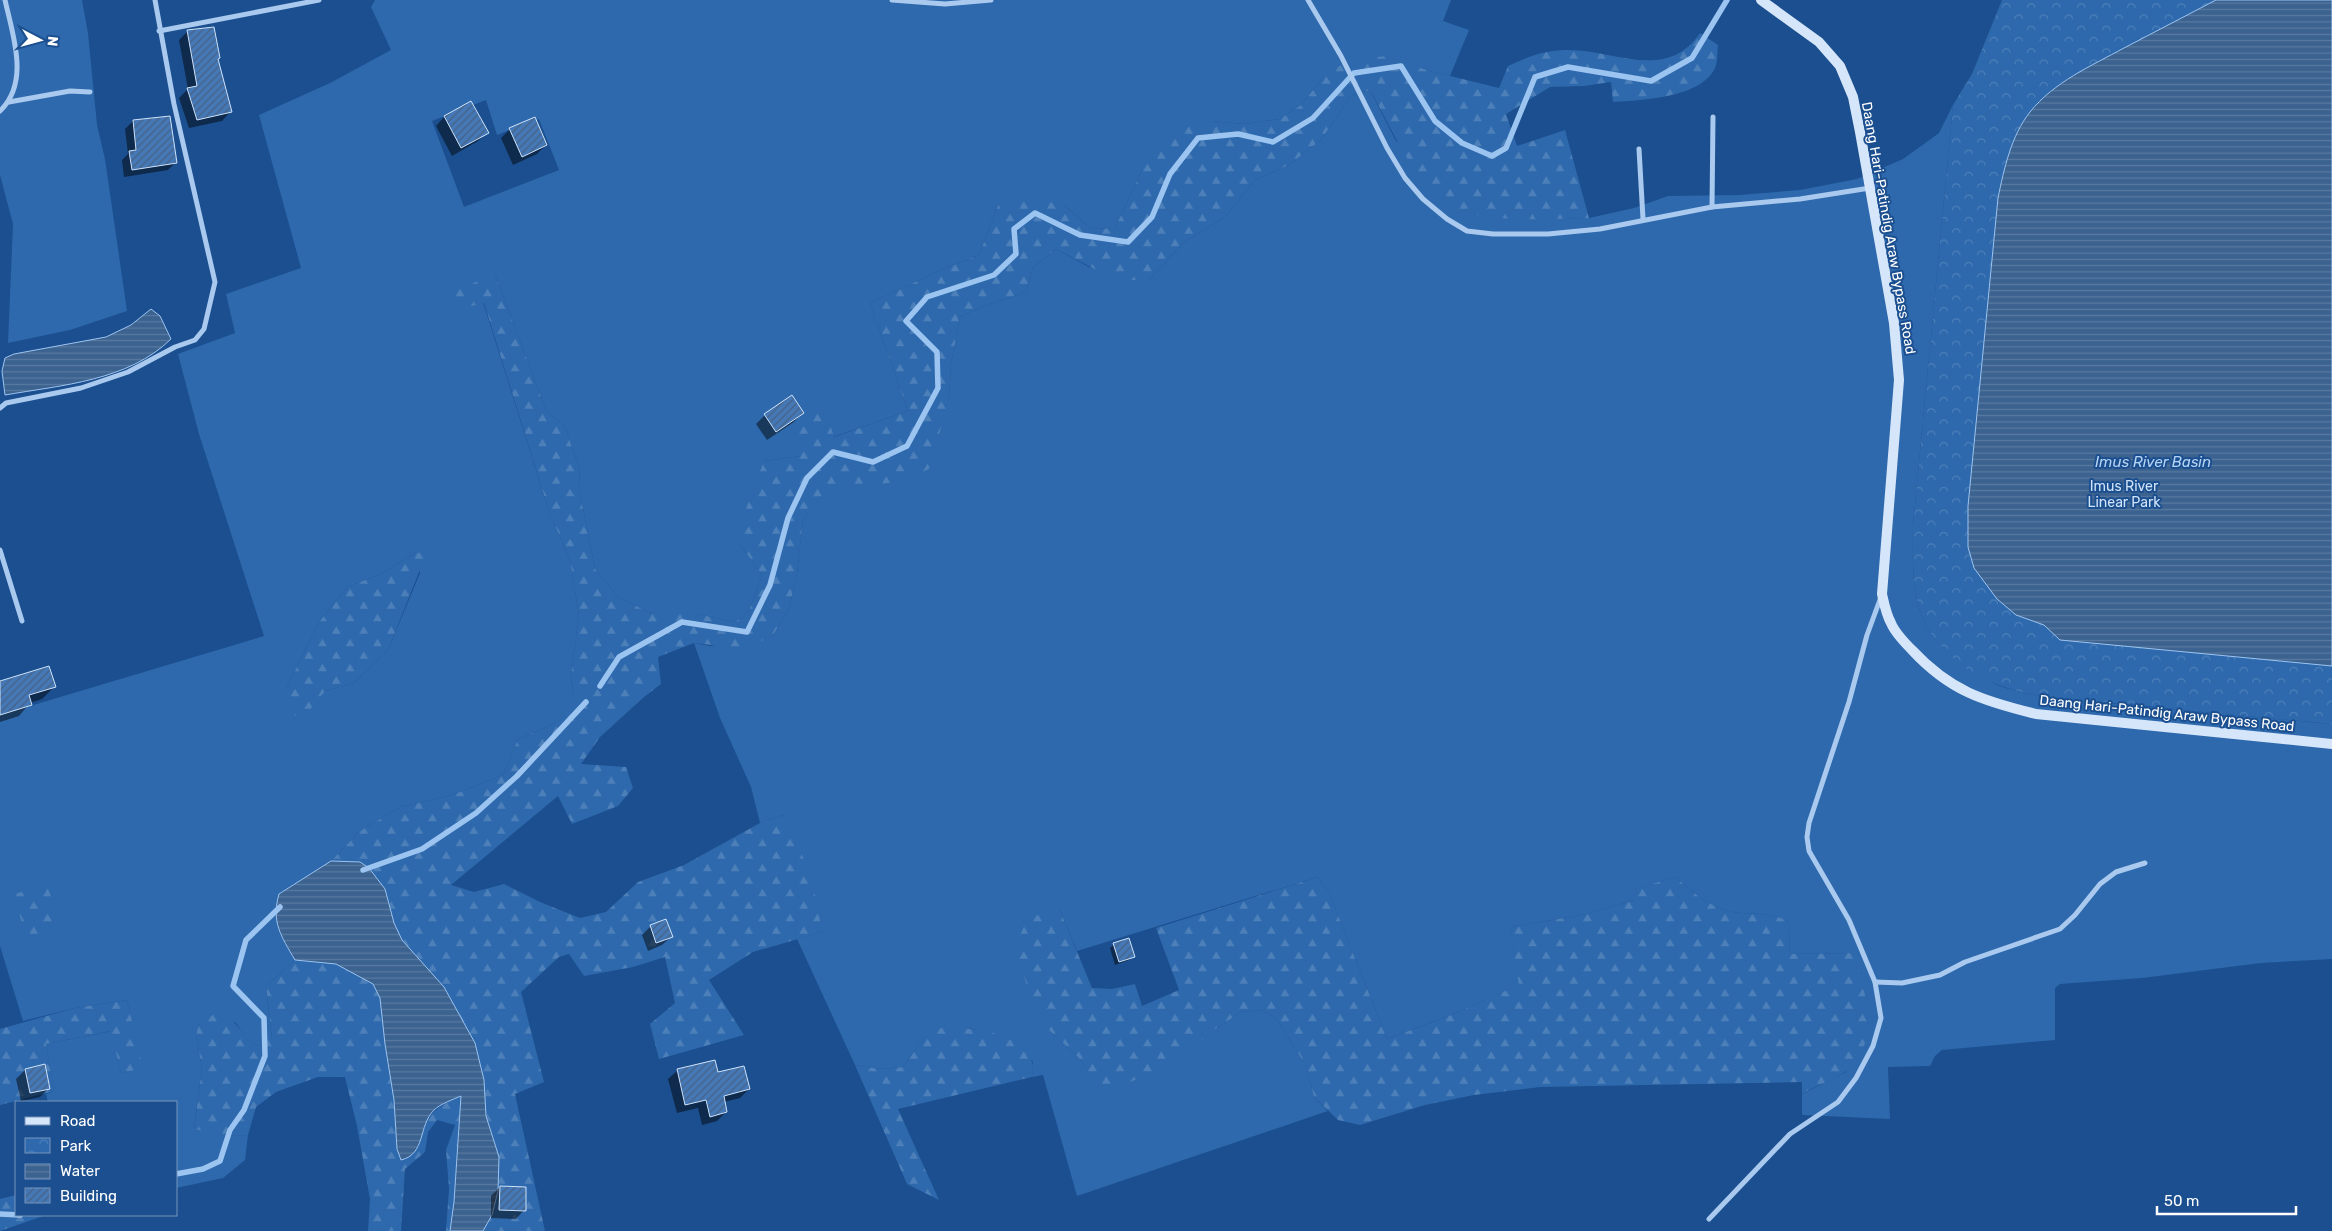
<svg xmlns="http://www.w3.org/2000/svg" width="2332" height="1231" font-family="Rubik,sans-serif">
<style>
.grass{fill:#2e69ad;fill-rule:evenodd}
.forest{fill:url(#forest-firs)}
.park{fill:url(#park-crowns)}
.water{fill:url(#water-rules);stroke:#9cc4f0}
.shadow{fill:#0007}
.lines{fill:none;stroke-linecap:round;stroke-linejoin:round}
.stream{stroke:#9cc4f0;stroke-width:5.5}
.building{fill:url(#building-hatch);stroke:#cfe3fa}
.minor{stroke:#a9c9ee;stroke-width:5}
.secondary{stroke:#d6e6fa;stroke-width:10}
.labels{text-anchor:middle;stroke-width:4;stroke-linejoin:round;paint-order:stroke}
.street-label{font-size:14px;fill:#fff;stroke:#1b4f8f}
.park-label{font-size:14px;fill:#cfe3fa;stroke:#1b4f8f}
.water-label{font-size:15px;font-style:italic;fill:#b5d3f5;stroke:#1b4f8f}
</style>
<defs>
<pattern id="forest-firs" width="22" height="20" patternUnits="userSpaceOnUse" patternTransform="scale(1.25)"><rect width="22" height="20" fill="#2e69ad"/><path d="M5 1l3.5 6h-7zM16 11l3.5 6h-7z" fill="#4d80b9"/></pattern>
<pattern id="park-crowns" width="20" height="18" patternUnits="userSpaceOnUse" patternTransform="scale(1.25)"><rect width="20" height="18" fill="#2e69ad"/><path d="M2 6a3 3 0 1 1 6 0M12 15a3 3 0 1 1 6 0" fill="none" stroke="#4d80b9"/></pattern>
<pattern id="water-rules" width="6" height="5" patternUnits="userSpaceOnUse" patternTransform="scale(1.25)"><rect width="6" height="5" fill="#3c6290"/><path d="M0 2.5h6" fill="none" stroke="#597aa1"/></pattern>
<pattern id="building-hatch" width="6" height="6" patternUnits="userSpaceOnUse" patternTransform="scale(1.25)"><rect width="6" height="6" fill="#4478b7"/><path d="M-1 1l2-2M0 6l6-6M5 7l2-2" fill="none" stroke="#486282"/></pattern>
</defs>
<rect width="100%" height="100%" fill="#1b4f8f"/>
<g class="grass">
<path d="M0,0H82L88,33L97,125L105,159L127,311L70,330L8,343L13,224L0,175Z"/>
<path d="M375,0H1451L1443,21L1469,30L1450,76L1426,70L1322,79L1301,105L1280,119L1244,124L1211,121L1142,170L1115,228L1091,229L1064,205L999,203L979,255L943,269L870,303L908,411L833,437L801,456L764,461L739,543L762,575L749,611L735,622L697,614H653L619,598L595,569L579,489L580,470L565,427L546,410L495,274L483,302L549,511L570,561L579,615L571,675L574,699L553,724L518,739L503,775L452,795L400,807L360,831L331,861L279,894L280,934L295,960L266,986L272,1039L257,1046L246,1037L235,1022L199,1023L196,1035L202,1068L194,1128L234,1136L248,1135L245,1160L223,1178L176,1188V1102H48L46,1094L54,1091L46,1044L112,1031L121,1073L142,1067L127,1000L75,1008L23,1021L0,946V715L264,636L199,434L178,354L235,333L226,294L301,268L259,115L330,83L391,50L371,7ZM486,100L497,135L539,119L559,170L464,207L432,121ZM415,553L420,573L388,650L354,683L325,691H285L320,621L347,587L381,574Z"/>
<path d="M1370,90L1396,141L1522,219L1589,218L1634,208L1668,196L1739,195L1800,190L1857,179L1903,159L1939,133L1953,105L1913,526C1913,557 1911,590 1923,619C1935,649 1976,678 2006,688C2045,700 2088,701 2129,705C2197,711 2264,718 2332,724V959L2261,963L2142,978L2060,984L2055,988V1040L1942,1050L1935,1056L1930,1066L1888,1067L1890,1119L1802,1115V1094L1846,1072L1854,953L1789,954L1790,923C1771,909 1746,917 1725,910C1705,903 1692,892 1676,877L1635,889L1634,900L1587,914L1510,927L1520,985L1451,1015L1387,1039L1330,895L1318,877L1077,951L1059,908L1050,1031L1080,1059L1102,1093L1214,1030L1241,1012L1262,1010L1276,1018L1306,1066L1314,1097L1328,1111L1077,1196L1043,1075L1032,1077L1033,1062L1021,1047L1005,1037L969,1028L924,1038L903,1067L880,1069L855,1065L797,939L822,932L783,815L760,823L751,787L720,718L694,643L710,646L773,635L789,609L797,574L803,520L828,487L862,484L949,400L951,364L960,317L984,306L1026,292L1033,267L1056,249L1089,267L1149,280L1184,242L1225,217L1255,180L1289,165L1321,140L1351,96Z"/>
</g>
<g class="forest">
<path d="M1700,33L1718,45C1717,52 1718,62 1715,68C1701,98 1642,100 1613,102L1611,82L1584,86L1550,87L1506,114L1517,146L1565,130L1589,218C1548,219 1481,224 1445,204C1440,201 1436,195 1432,191C1404,161 1390,125 1370,90L1351,96L1321,140L1289,165L1255,180L1225,217L1184,242L1149,280H1116L1056,249L1033,267L1026,292L984,306L960,317L951,364L949,400L929,469L901,482L828,488L803,520L797,574L789,609L773,635L747,649L694,643L658,657L661,684L644,697L600,737L581,764L626,767L633,788L618,806L572,824L558,796L451,885L474,892L504,884L540,902L580,918L606,912L638,882L684,865L760,823L783,815L794,835L812,879L822,932L753,952L709,980L744,1035L659,1059L650,1024L675,1003L665,957L633,967L584,976L569,954L559,957L521,992L544,1082L515,1094L545,1231H483L492,1215L499,1157L486,1116L484,1080L419,962L402,940L394,923L385,889L360,862L331,861L360,831L400,807L452,795L503,775L518,739L553,724L574,698L571,675L579,615L570,561L549,511L484,303L459,309L454,291L495,274L546,410L565,427L580,470L579,489L595,569L619,598L653,614H697L735,622L749,611L762,575L739,543L740,525L764,461L801,456L790,424L823,403L834,437L908,411L870,303L943,269L979,255L999,203L1028,198L1064,205L1091,229L1115,228L1142,170L1167,131L1211,121L1244,124L1280,119L1301,105L1322,79L1337,67L1356,59L1388,56L1426,70L1499,88L1508,66C1527,57 1545,50 1566,50C1614,49 1666,83 1700,33Z"/>
<path d="M427,552L388,650L354,683L325,691L302,719L285,710V691L320,621L347,587L381,574L415,553Z"/>
<path d="M1318,877L1330,895L1387,1039L1451,1015L1519,985L1510,927L1587,914L1634,900V889L1676,877C1692,892 1705,903 1725,910C1746,917 1771,909 1790,923L1789,954L1854,953C1864,990 1883,1041 1846,1071C1838,1078 1813,1087 1802,1094V1082L1540,1087L1474,1095L1425,1105L1360,1125L1338,1120L1314,1097L1306,1066L1276,1018L1262,1010L1241,1012L1214,1030L1175,1063L1102,1094L1080,1059L1050,1031L1028,988L1014,950L1027,919L1059,908L1092,988L1112,989L1135,984L1142,1006L1179,990L1156,928Z"/>
<path d="M48,885L59,930L26,939L14,894Z"/>
<path d="M295,960L336,964L373,984L380,998L383,1019L385,1045L394,1100L397,1149L418,1148C429,1112 429,1112 461,1095L454,1202L450,1231H446L449,1189L446,1150L455,1125L437,1120L428,1132L425,1152L405,1169L401,1231H368L370,1199L357,1126L345,1077H318L276,1092L256,1107L248,1135L234,1136L194,1129L202,1068L196,1035L199,1023L221,1010C235,1021 243,1035 257,1046L272,1038L266,986Z"/>
<path d="M127,1000L143,1068L121,1073L111,1031L46,1044L54,1091L0,1105V1029L75,1008Z"/>
<path d="M943,1027C971,1028 1019,1030 1032,1062C1034,1066 1032,1073 1032,1077L898,1109L939,1200L907,1184L855,1065L880,1069L903,1067L924,1038Z"/>
<path d="M16,1195V1215H46L0,1231V1199Z"/>
</g>
<path class="park" d="M2002,0H2332V724C2263,718 2194,711 2125,704C2081,700 2032,700 1991,682C1965,671 1934,646 1923,619C1911,590 1913,557 1913,526L1953,105L1972,74Z"/>
<g class="water">
<path d="M2216,0H2332V666L2060,640L2044,625L2016,615L1997,599L1974,568L1968,547V506L1998,198C2004,169 2011,136 2030,112C2054,82 2091,66 2124,48C2155,32 2185,16 2216,0Z"/>
<path d="M151,309L160,316L171,339C128,381 62,385 5,395L2,371L5,358L14,354L106,337L131,325Z"/>
<path d="M331,861L360,862L369,868L385,889L394,923L402,940L444,987L475,1043L484,1080L486,1116L499,1157L498,1191L492,1215L483,1231H450L454,1202L461,1096C454,1099 440,1104 434,1110C418,1126 426,1154 401,1160L397,1149L394,1100L385,1044L380,998L373,984L336,964L295,960C281,936 271,922 279,894Z"/>
</g>
<g class="shadow">
<path d="M188,31L217,60L230,112L222,121L189,128L179,98L188,89L179,40Z"/>
<path d="M471,103L487,132L478,141L452,156L436,126L444,117Z"/>
<path d="M133,121L176,162L168,170L124,177L122,160L128,154L125,129Z"/>
<path d="M510,129L546,145L537,154L513,165L501,138Z"/>
<path d="M802,413L794,422L767,440L756,424L765,415Z"/>
<path d="M0,680L1,682L54,687L42,699L30,703L19,716L0,722Z"/>
<path d="M651,926L671,937L662,945L648,951L642,935Z"/>
<path d="M1114,944L1134,956L1129,960L1115,965L1110,948Z"/>
<path d="M714,1062L717,1074L749,1089L740,1098L724,1102L726,1112L717,1121L702,1125L698,1108L677,1113L668,1079L677,1071Z"/>
<path d="M44,1066L49,1088L40,1097L21,1101L16,1079L25,1070Z"/>
<path d="M500,1187L524,1210L516,1219L491,1218V1196Z"/>
</g>
<g class="lines">
<g class="stream">
<path d="M600,686L619,657L682,622L747,632L770,585L788,518L807,478L833,452L873,462L907,446L938,388L937,352L906,321L927,297L994,275L1016,254L1014,229L1035,213L1080,235L1128,242L1152,217L1170,174L1198,138L1238,134L1273,142L1313,118L1354,73L1401,66L1435,121L1462,143L1492,156L1506,148L1535,77L1568,67L1651,81L1692,58L1727,0"/>
<path d="M363,870L422,849L476,813L517,776L586,702"/>
<path d="M176,1174L203,1169L220,1161L230,1130L244,1110L265,1056L264,1018L233,986L246,940L280,907"/>
<path d="M0,1214L20,1215"/>
</g>
</g>
<g class="building">
<path d="M214,27L220,58L218,59L232,112L197,120L187,88L197,86L187,30Z"/>
<path d="M471,101L489,133L461,148L444,116Z"/>
<path d="M170,116L177,163L132,170L129,151L136,150L133,120Z"/>
<path d="M535,117L547,145L522,157L509,128Z"/>
<path d="M792,395L804,413L776,432L764,414Z"/>
<path d="M49,666L56,687L29,695L32,705L0,715V681Z"/>
<path d="M666,919L673,937L656,943L650,925Z"/>
<path d="M1129,938L1135,957L1119,962L1113,943Z"/>
<path d="M715,1060L718,1072L744,1066L750,1089L724,1096L727,1112L710,1117L706,1100L685,1105L677,1069Z"/>
<path d="M45,1064L50,1089L30,1093L25,1069Z"/>
<path d="M500,1186L526,1187V1211L499,1210Z"/>
</g>
<g class="lines">
<g class="minor">
<path d="M892,0L945,4L991,0"/>
<path d="M1308,0L1341,56L1387,148L1405,178L1423,199L1447,219L1467,231L1493,234H1548L1600,229L1712,207L1800,199L1870,188"/>
<path d="M159,31L319,0"/>
<path d="M9,102L70,91L90,92"/>
<path d="M0,111C30,82 13,36 5,0"/>
<path d="M1639,149L1643,219"/>
<path d="M1712,207L1713,117"/>
<path d="M0,408L6,403L81,388L128,372L175,347L195,340L204,329L215,282L174,104L155,0"/>
<path d="M0,550L22,621"/>
<path d="M1875,982L1902,983L1940,975L1965,962L2060,929L2075,915L2100,884L2116,872L2145,863"/>
<path d="M1709,1219L1790,1134L1838,1102L1856,1078L1873,1046L1881,1018L1875,982L1849,920L1809,851L1807,837L1809,823L1849,702L1867,635L1881,597"/>
</g>
<path class="secondary" d="M1761,0L1819,42L1840,66L1853,97L1860,132L1894,323L1899,380L1882,594C1884,603 1886,614 1891,623C1895,633 1905,643 1912,650C1950,691 1983,701 2036,714L2332,744"/>
</g>
<g class="labels">
<g class="street-label">
<text transform="translate(1889 228) rotate(80)" y="5">Daang Hari-Patindig Araw Bypass Road</text>
<text transform="translate(2167 713) rotate(6)" y="5">Daang Hari-Patindig Araw Bypass Road</text>
</g>
<g class="park-label">
<text x="2124" y="491">Imus River<tspan x="2124" dy="16">Linear Park</tspan></text>
</g>
<g class="water-label">
<text x="2153" y="467">Imus River Basin</text>
</g>
</g>
<rect x="15" y="1101" width="162" height="115" fill="#1b4f8f" stroke="#7695bc"/>
<rect x="25" y="1117" width="25" height="8" fill="#d6e6fa" stroke="#7695bc"/>
<text x="60" y="1126" font-size="15" fill="#ffffff">Road</text>
<rect x="25" y="1138" width="25" height="15" fill="url(#park-crowns)" stroke="#7695bc"/>
<text x="60" y="1151" font-size="15" fill="#ffffff">Park</text>
<rect x="25" y="1164" width="25" height="15" fill="url(#water-rules)" stroke="#7695bc"/>
<text x="60" y="1176" font-size="15" fill="#ffffff">Water</text>
<rect x="25" y="1188" width="25" height="15" fill="url(#building-hatch)" stroke="#7695bc"/>
<text x="60" y="1201" font-size="15" fill="#ffffff">Building</text>
<g transform="translate(40 40) rotate(96)" stroke="#1b4f8f" stroke-width="4" paint-order="stroke">
<path d="M0-4L9 19L0 12L-9 19Z" fill="#ffffff"/>
<text y="-8" font-size="14" font-weight="bold" text-anchor="middle" fill="#ffffff">N</text>
</g>
<path d="M2157 1206v8h139v-8" fill="none" stroke="#ffffff" stroke-width="2.5"/>
<text x="2164" y="1206" font-size="15" fill="#ffffff" stroke="#1b4f8f" stroke-width="4" paint-order="stroke">50 m</text>
</svg>
